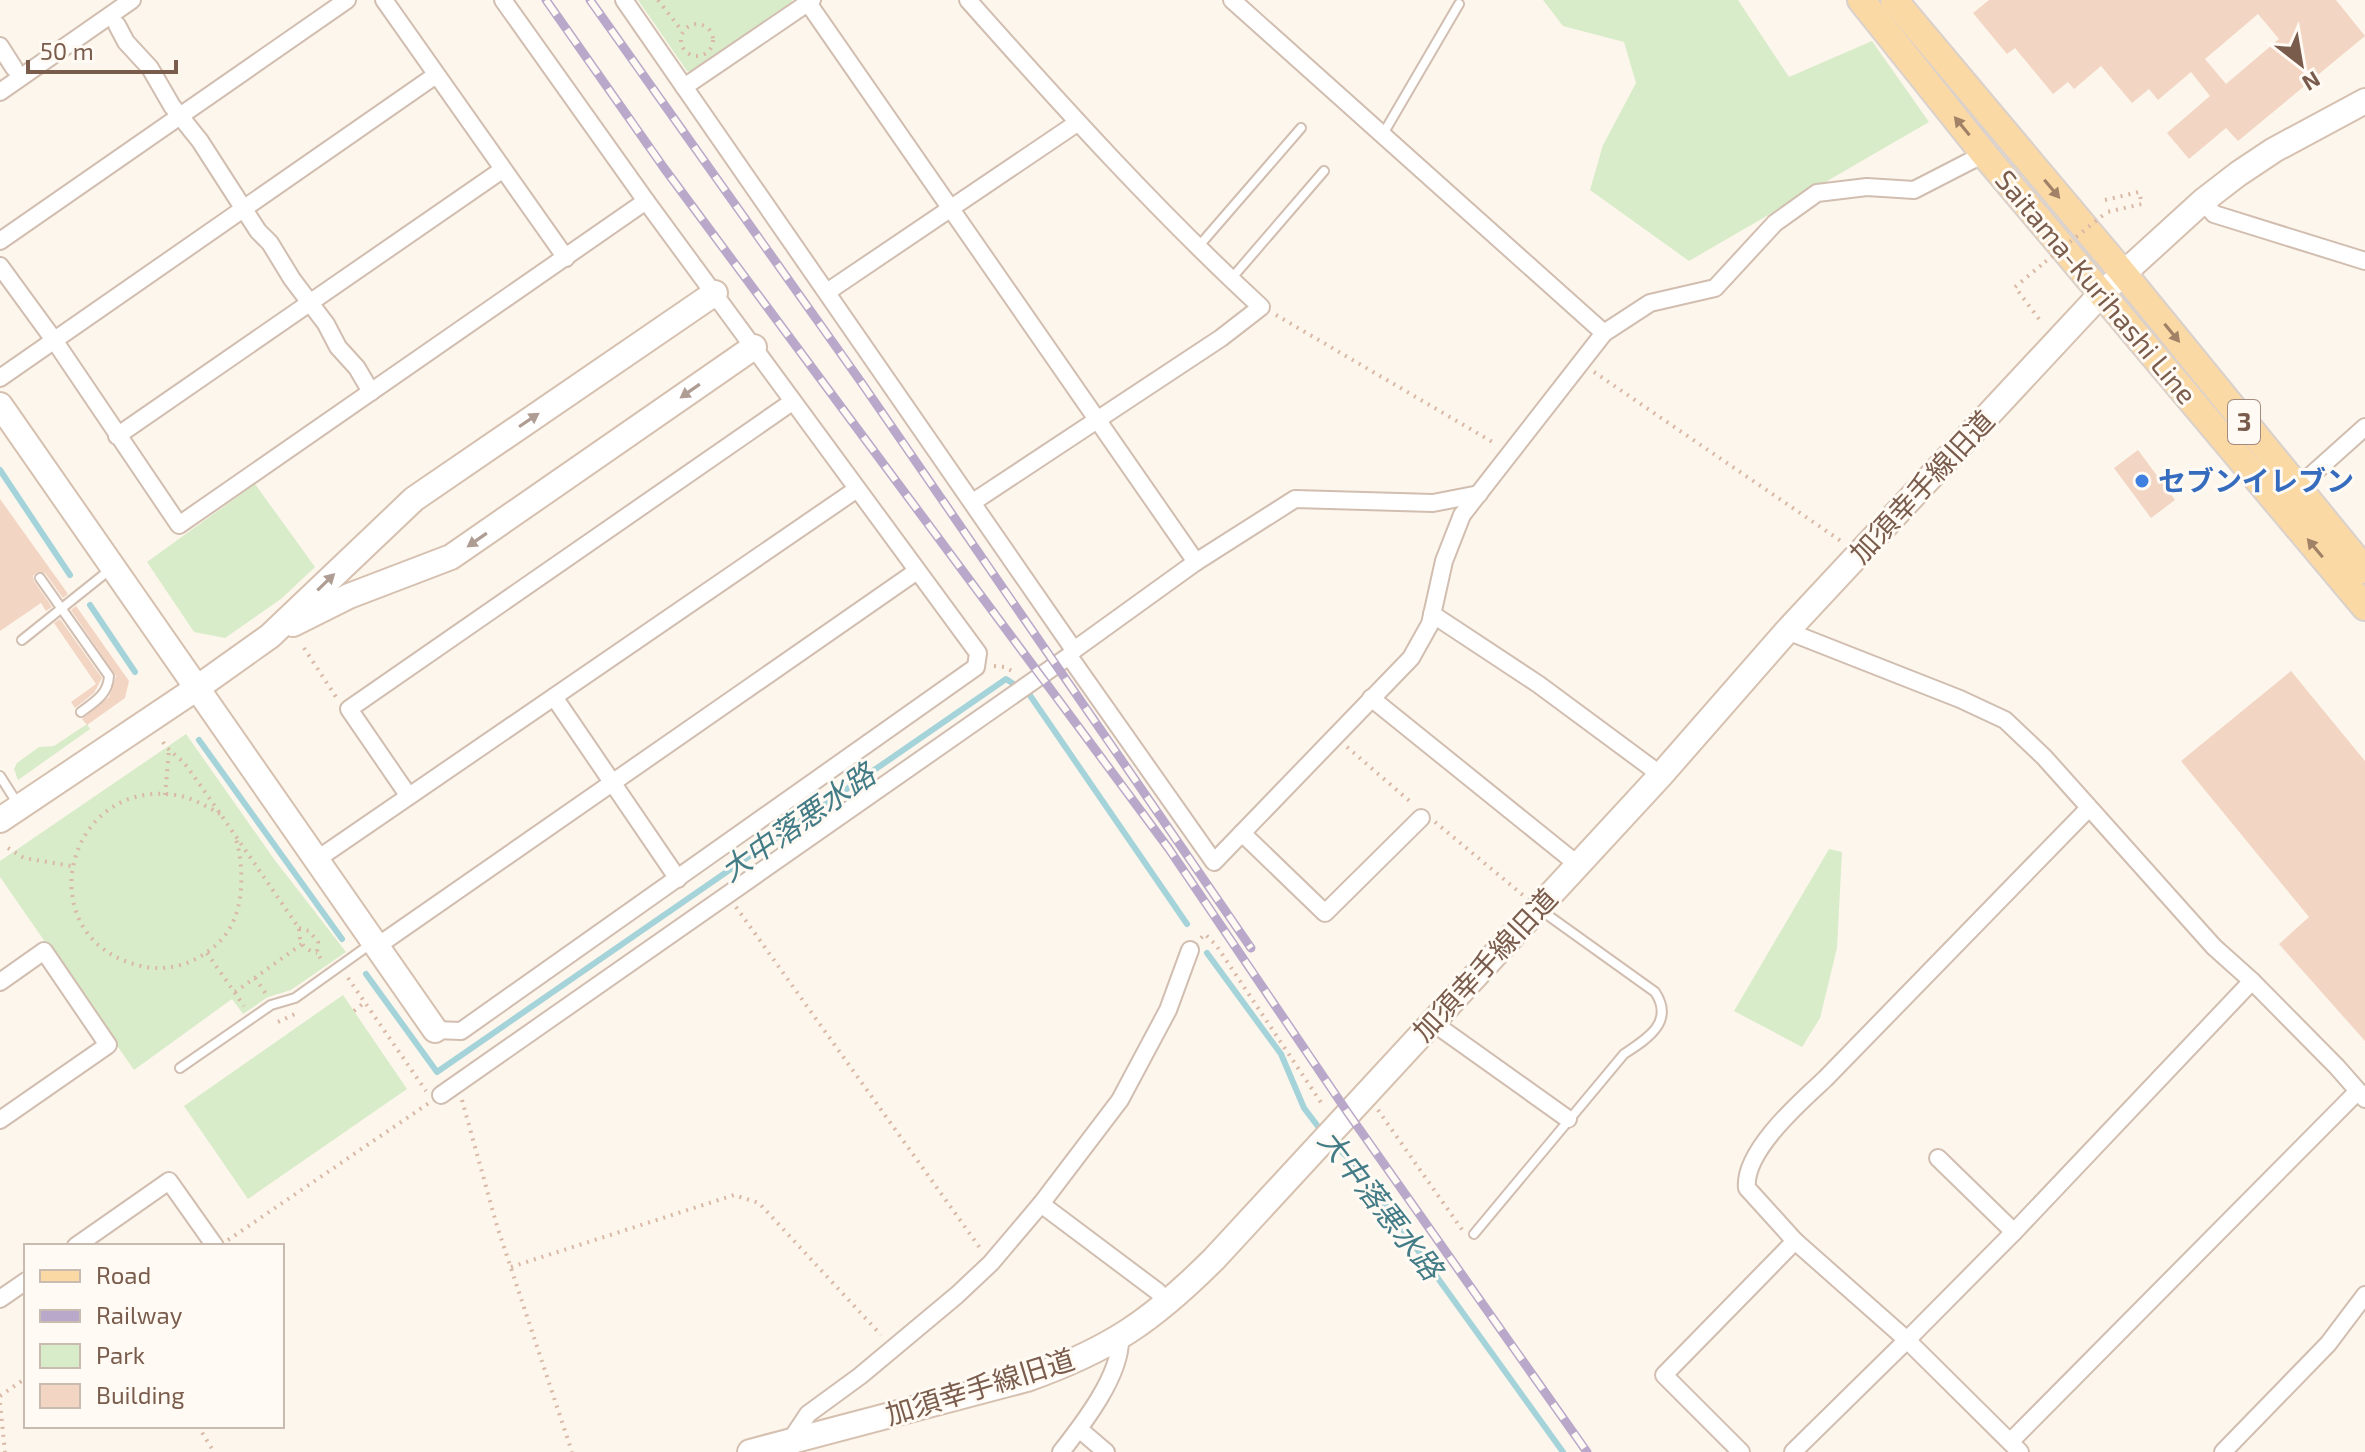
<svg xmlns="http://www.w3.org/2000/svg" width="2365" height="1452" font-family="'Exo 2','Noto Sans JP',sans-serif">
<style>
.green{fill:#d8ecc9}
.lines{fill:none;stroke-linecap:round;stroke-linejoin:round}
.stream{stroke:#a5d3da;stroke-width:6}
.building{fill:#f3d5c3;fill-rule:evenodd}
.lane-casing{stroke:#d1beb0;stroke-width:12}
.street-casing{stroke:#d1beb0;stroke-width:20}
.secondary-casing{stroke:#d6c0b0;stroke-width:28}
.primary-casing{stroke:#dad1cd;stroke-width:30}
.path{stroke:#d9b8a5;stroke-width:4;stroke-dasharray:2 6;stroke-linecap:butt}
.lane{stroke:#fff;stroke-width:8}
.street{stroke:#fff;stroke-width:16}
.secondary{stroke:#fff;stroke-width:24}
.primary{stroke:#fbd9a5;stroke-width:26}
.rail-casing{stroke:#b9a8c9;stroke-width:9}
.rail{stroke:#fffaf3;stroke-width:6;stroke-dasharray:18;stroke-linecap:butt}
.path-bridge{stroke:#d9b8a5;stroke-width:4;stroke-dasharray:2 6;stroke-linecap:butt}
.oneway{fill:#a18267}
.oneway2{fill:#af9d94}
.shop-dot{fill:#3f7fe0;stroke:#fffaf3;stroke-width:3}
.labels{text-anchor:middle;stroke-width:6;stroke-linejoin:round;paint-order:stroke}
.shield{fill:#fffaf3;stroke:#a28b7f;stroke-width:2}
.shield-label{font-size:26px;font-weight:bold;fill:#7a5c4d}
.street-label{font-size:28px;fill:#7a5c4d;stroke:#fffaf3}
.shop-label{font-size:28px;font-weight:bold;fill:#366cbe;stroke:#fffaf3;text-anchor:start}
.water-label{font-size:30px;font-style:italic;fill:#437c86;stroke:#fffaf3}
</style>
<rect width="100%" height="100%" fill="#fdf6ec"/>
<g class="green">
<path d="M638,0H792L790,8L696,73L687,71Z"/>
<path d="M1543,0H1738L1789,77L1872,41L1929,122L1689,261L1590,190L1603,145L1636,83L1624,42L1563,26Z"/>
<path d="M255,484L315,567L281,599L225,638L194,632L147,562Z"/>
<path d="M87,724L90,729L18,780L14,769L17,763L39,747L54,746Z"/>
<path d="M186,734L274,859L346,952L291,990L268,997L243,1014L232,999L134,1070L0,877V861Z"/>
<path d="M1829,849L1842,852L1837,948L1820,1018L1802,1047L1734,1011Z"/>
<path d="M343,995L407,1089L248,1199L184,1106Z"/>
</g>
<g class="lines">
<g class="stream">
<path d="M0,470L70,575"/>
<path d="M90,605L135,672"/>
<path d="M199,740L342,939"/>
<path d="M1207,953L1281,1054L1304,1108L1323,1133"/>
<path d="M366,974L437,1072L1006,679L1029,694L1187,924"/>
<path d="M1331,1141L1360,1170L1563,1452"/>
</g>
</g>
<g class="building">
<path d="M1989,0H2336L2365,36L2238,141L2226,128L2189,159L2167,133L2210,96L2191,72L2158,100L2149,89L2132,103L2101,66L2074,89L2068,82L2053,94L2015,48L2007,54L1973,13ZM2258,14L2279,39L2226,84L2205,59Z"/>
<path d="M2138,450L2175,500L2151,518L2114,468Z"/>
<path d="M0,499L68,594L63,598L45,573L37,572L33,576L34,581L52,607L46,611L41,603L0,631Z"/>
<path d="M76,606L129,681L125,698L87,725L82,719L109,697L116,676L71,610Z"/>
<path d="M60,619L102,678L94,693L75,708L71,702L96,684L54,623Z"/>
<path d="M2291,671L2365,761V1041L2279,944L2309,917L2181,761Z"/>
</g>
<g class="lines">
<g class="lane-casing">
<g id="lane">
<path d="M1383,134L1459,4"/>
<path d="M1198,247L1301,128"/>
<path d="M1231,279L1324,171"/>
<path d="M40,578L109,676C108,695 94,702 81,712"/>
<path d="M22,640L112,568"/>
<path d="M0,776L19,806"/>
<path d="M180,1068L271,1005L295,998L372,943"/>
<path d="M1474,1234L1624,1054C1647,1039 1675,1022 1655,992L1542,911"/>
</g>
</g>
<g class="street-casing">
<g id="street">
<path d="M384,0L566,258"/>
<path d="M624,0L1074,650L1196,562L1295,499L1433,503L1479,494"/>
<path d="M806,0L1196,562"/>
<path d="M968,0C1062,106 1157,211 1261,307L1221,338L973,502"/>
<path d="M1232,0L1604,333"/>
<path d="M117,25L126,42L150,68L172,106L200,141L258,231L270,243L292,279L326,324L338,347L357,368L371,392"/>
<path d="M0,46L14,68"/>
<path d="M684,87L812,0"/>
<path d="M0,92L132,0"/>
<path d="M2203,201L2214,214L2365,261"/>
<path d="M0,241L347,0"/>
<path d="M0,266L54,340L179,525L646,201"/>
<path d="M827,292L1077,123"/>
<path d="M0,378L436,75"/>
<path d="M117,436L502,170"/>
<path d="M2298,487L2365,427"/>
<path d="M1432,614L1538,684L1661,775"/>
<path d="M1787,631L1960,699L2005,720L2044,757L2214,947L2252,981L2337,1067L2365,1099"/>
<path d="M1074,650L1069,656L1214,862L1411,658L1430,624L1444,561L1462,515L1604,333L1650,303L1715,288L1775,223L1817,193L1867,187L1914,190L1984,154"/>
<path d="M554,697L678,879"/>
<path d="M1371,698L1577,864"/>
<path d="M408,795L349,709L792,402"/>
<path d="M1242,833L1325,913L1421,818"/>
<path d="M316,860L857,489"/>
<path d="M376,947L917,571"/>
<path d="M0,982L44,951L108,1045L0,1120"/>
<path d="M1432,1022L1568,1119"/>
<path d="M435,1030L461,1031L976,667L978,653L646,201L503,0"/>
<path d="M441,1095L1069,656"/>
<path d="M1938,1158L2014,1232"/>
<path d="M1041,1204L1157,1291L1168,1303"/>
<path d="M1795,1241L1747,1188C1743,1152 1800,1102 1825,1079L2088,809"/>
<path d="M76,1246L169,1181L215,1246"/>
<path d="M0,1299L26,1281"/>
<path d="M1079,1429L1106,1452"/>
<path d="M790,1441L808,1414L860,1376L957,1295L991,1263L1041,1204L1120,1100L1168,1010L1190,950"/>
<path d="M2011,1441L2358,1091"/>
<path d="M1061,1452C1083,1424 1121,1375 1120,1339"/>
<path d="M1741,1452L1664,1375L1795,1241L1907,1340L1793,1452"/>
<path d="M2020,1452L1907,1340L2014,1232L2252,981"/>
<path d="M2223,1452L2328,1344L2365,1295"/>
</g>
</g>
<g class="secondary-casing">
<g id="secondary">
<path d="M0,405L435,1030"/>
<path d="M293,624L349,596L451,557L754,347"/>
<path d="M0,820L197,688L270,636L414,499L715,293"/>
<path d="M750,1452L1027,1379C1109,1350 1152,1321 1214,1259L1661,775L1787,631L2101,294L2203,201L2238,174L2274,150L2365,101"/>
</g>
</g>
<g class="primary-casing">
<g id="primary">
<path d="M1861,0L1984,154L2365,607"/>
<path d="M1894,0L2123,273L2365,570"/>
</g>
</g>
<g class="path">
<path d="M658,0L682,31"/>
<circle cx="697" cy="40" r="16"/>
<path d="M2105,200L2139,192L2142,204L2107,212"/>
<path d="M1276,315L1496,444"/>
<path d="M2039,319L2015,287L2045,262"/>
<path d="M1594,372L1841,541"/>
<path d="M304,648L338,700"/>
<path d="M994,666L1004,667L1014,672"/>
<path d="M163,742C170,753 179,756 188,768C226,821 262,875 299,928C299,943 303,949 317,953"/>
<path d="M1347,747L1413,804"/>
<path d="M165,795L169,751"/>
<path d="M220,814C208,807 194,799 181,796C65,773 25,939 141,966C170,973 199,962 219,942C245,917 245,871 236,839"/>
<path d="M1435,822L1524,896"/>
<path d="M8,848L24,858L71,866"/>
<path d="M736,907L980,1248"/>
<path d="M299,928L309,931L318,942L317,953L323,962"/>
<path d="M1201,938L1205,934L1216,945L1324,1107"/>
<path d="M207,953L244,1006"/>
<path d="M255,978L266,994"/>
<path d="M348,978L426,1091"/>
<path d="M235,992L302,944"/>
<path d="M354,1011L365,1002"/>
<path d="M278,1022L297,1013"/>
<path d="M462,1100L497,1226L572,1452"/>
<path d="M1378,1110L1463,1231"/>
<path d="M228,1240L429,1103"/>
<path d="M511,1267L734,1195L759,1203L881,1335"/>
<path d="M0,1396L26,1378"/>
<path d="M0,1403L5,1452"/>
<path d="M198,1426L214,1452"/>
</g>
<use href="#lane" class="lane"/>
<use href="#street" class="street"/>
<use href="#secondary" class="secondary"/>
<use href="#primary" class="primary"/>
<g class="rail-casing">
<g id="rail">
<path d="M546,0L664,168L1169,849L1348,1113L1587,1452"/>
<path d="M590,0L861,382L1251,948"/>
</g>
</g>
<use href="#rail" class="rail"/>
<path class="path-bridge" d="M2045,262L2107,212"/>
</g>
<defs><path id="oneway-solid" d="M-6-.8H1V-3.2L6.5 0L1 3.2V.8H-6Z" transform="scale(2)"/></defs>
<g class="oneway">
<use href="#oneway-solid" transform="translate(1962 126) rotate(-129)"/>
<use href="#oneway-solid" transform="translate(2052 189) rotate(50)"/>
<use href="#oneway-solid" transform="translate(2172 333) rotate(51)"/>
<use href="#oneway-solid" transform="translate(2315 548) rotate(-130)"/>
</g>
<g class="oneway2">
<use href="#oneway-solid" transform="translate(690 391) rotate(145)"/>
<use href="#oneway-solid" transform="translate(529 420) rotate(-34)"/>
<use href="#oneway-solid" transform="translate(477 540) rotate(145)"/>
<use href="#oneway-solid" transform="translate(326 582) rotate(-44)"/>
</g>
<circle class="shop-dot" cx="2142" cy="481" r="8"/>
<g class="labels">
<rect class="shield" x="2228" y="400" width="32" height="44" rx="6"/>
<g class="shield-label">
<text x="2244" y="431">3</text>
</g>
<g class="street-label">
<text transform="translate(2096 287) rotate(50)" y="10">Saitama-Kurihashi Line</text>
<text transform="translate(1922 487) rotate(-47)" y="10">加須幸手線旧道</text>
<text transform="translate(1485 965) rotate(-47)" y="10">加須幸手線旧道</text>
<text transform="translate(980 1387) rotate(-17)" y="10">加須幸手線旧道</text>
</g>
<g class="shop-label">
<text x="2158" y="491">セブンイレブン</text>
</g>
<g class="water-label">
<text transform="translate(798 823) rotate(-35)" y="10">大中落悪水路</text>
<text transform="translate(1380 1205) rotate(52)" y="10">大中落悪水路</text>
</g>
</g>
<rect x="24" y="1244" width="260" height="184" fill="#fffaf3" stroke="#cabbb1" stroke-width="2"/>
<rect x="40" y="1270" width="40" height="12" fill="#fbd9a5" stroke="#cabbb1" stroke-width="2"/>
<text x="96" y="1284" font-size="24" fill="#7a5c4d">Road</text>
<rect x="40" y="1310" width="40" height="12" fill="#b9a8c9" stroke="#cabbb1" stroke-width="2"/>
<text x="96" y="1324" font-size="24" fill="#7a5c4d">Railway</text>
<rect x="40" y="1344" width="40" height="24" fill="#d8ecc9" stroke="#cabbb1" stroke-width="2"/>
<text x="96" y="1364" font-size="24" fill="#7a5c4d">Park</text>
<rect x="40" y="1384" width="40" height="24" fill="#f3d5c3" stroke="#cabbb1" stroke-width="2"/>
<text x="96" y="1404" font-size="24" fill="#7a5c4d">Building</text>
<g transform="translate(2301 64) rotate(149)" stroke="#fffaf3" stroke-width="6" paint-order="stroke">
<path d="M0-6L14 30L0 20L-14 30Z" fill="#7a5c4d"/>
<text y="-12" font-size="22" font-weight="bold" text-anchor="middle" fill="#7a5c4d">N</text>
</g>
<path d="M28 60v12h148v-12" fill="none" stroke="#7a5c4d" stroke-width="4"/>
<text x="40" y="60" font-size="24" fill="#7a5c4d" stroke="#fffaf3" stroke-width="6" paint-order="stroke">50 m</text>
</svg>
